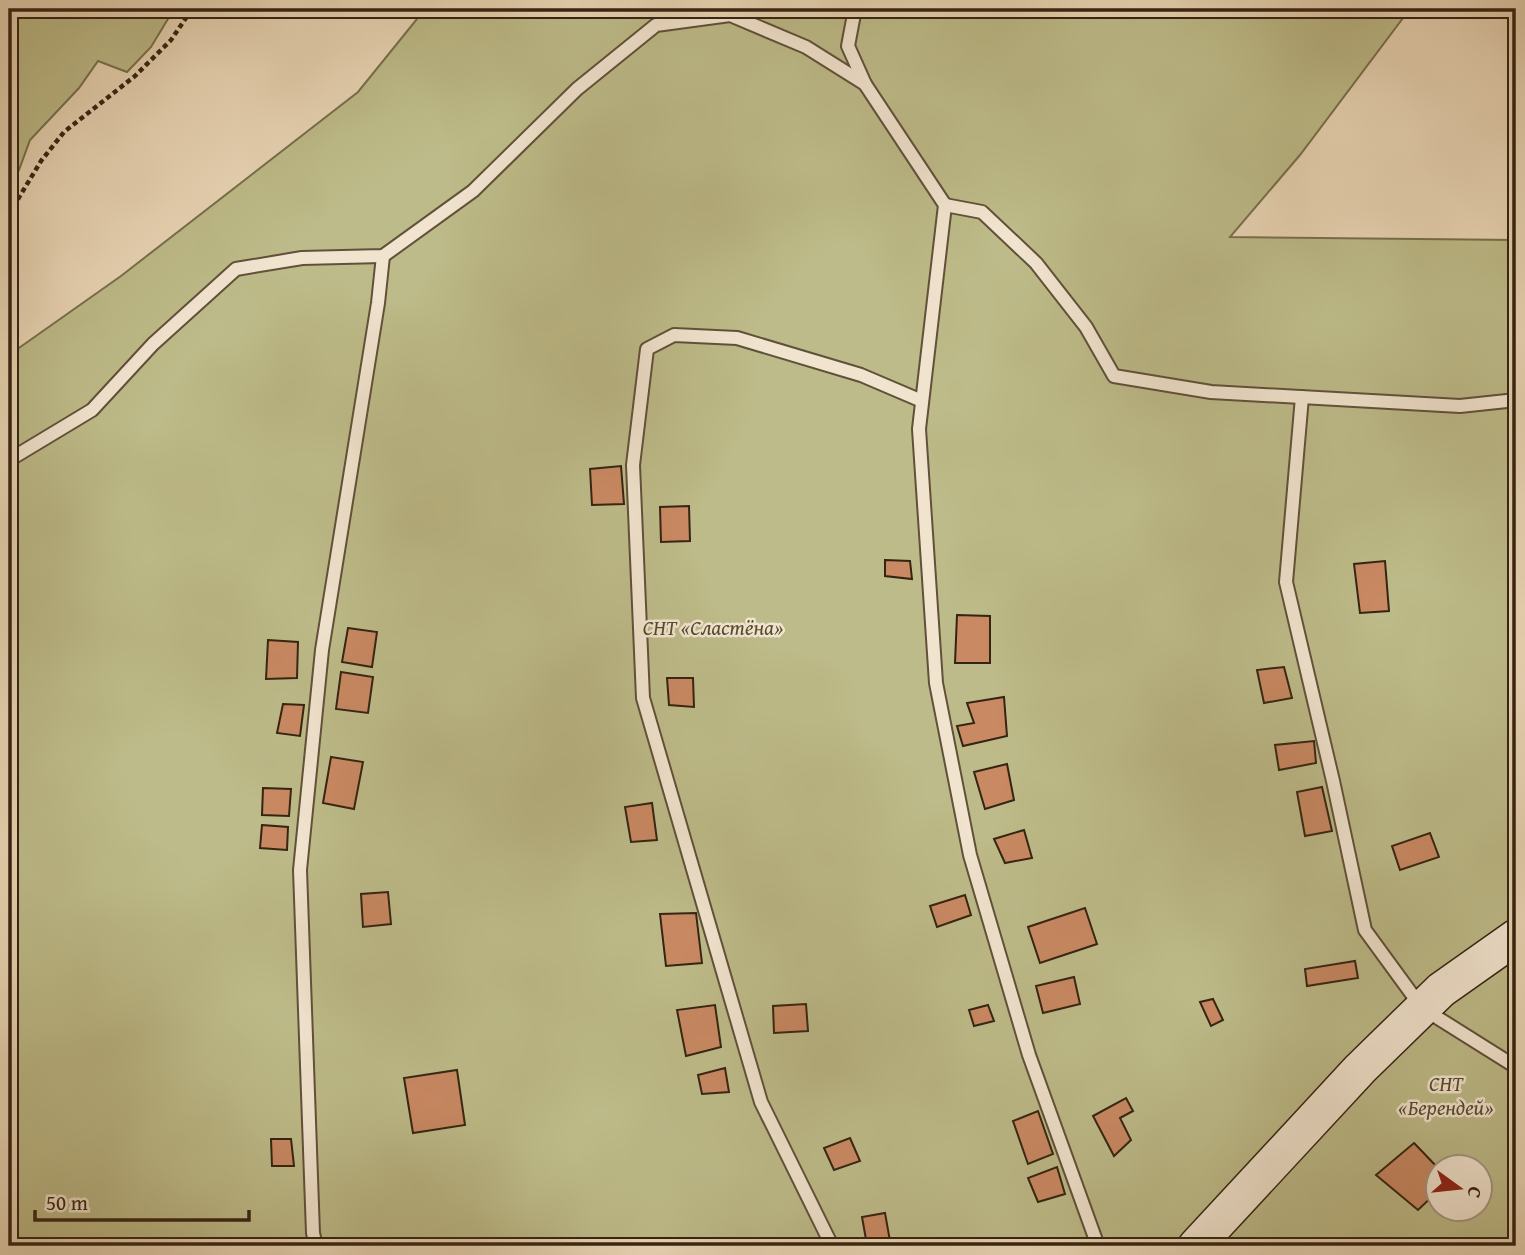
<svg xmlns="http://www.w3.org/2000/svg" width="1525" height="1255" font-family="'Gentium Book Plus',serif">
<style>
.green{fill:#bdbb89;stroke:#78704d;stroke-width:2;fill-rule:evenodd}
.building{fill:#c98963;stroke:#342411;stroke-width:2}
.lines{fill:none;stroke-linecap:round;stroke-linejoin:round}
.lane-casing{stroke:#61503a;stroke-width:16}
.secondary-casing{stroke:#342411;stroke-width:38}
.path{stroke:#342411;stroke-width:4.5;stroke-dasharray:5 3.5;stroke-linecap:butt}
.lane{stroke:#f1e4cf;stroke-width:12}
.secondary{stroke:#f1e4cf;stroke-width:35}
.labels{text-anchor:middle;stroke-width:5;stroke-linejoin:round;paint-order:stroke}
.park-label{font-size:21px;font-style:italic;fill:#564a2f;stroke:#f1e4cf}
</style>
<rect width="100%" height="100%" fill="#e9d5b5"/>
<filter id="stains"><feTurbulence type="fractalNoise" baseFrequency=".00286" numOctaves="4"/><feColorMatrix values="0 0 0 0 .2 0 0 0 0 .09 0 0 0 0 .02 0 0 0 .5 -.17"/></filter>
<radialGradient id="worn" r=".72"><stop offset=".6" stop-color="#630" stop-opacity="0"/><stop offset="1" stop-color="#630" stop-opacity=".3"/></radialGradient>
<g class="green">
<path d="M9,9H174L151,47L127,72L98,61L79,88L30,140L19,170L9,183Z"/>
<path d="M425,9L1409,10L1300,155L1230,237L1516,240V1246H9V355L121,276L358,92ZM1438,1168H1480V1210H1438Z"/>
</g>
<g class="building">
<path d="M621,466L624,504L592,505L590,469Z"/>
<path d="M689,506L690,541L661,542L660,507Z"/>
<path d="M885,560L910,561L912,579L885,576Z"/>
<path d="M1385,561L1389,611L1360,613L1354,564Z"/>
<path d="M957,615L990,616V663H955Z"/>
<path d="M348,628L377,632L372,667L342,662Z"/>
<path d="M268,640L298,642L297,678L266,679Z"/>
<path d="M1284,667L1292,698L1264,703L1257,670Z"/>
<path d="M341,672L373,677L368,713L336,709Z"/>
<path d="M667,678H693L694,707L669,705Z"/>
<path d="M1004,697L1007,736L963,746L957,726L974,723L967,703Z"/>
<path d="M283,704L304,705L300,736L277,733Z"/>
<path d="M1314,741L1316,763L1279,770L1275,745Z"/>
<path d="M331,757L363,762L354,809L323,803Z"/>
<path d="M1007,764L1014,800L985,809L974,772Z"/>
<path d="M1322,787L1332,831L1305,836L1297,792Z"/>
<path d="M263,788L291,789L289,816L262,815Z"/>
<path d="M652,803L657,840L631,842L625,807Z"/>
<path d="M262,825L288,827L287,850L260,848Z"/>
<path d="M1024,830L1032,858L1005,863L994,839Z"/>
<path d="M1430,833L1439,857L1400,870L1392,846Z"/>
<path d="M388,892L391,924L363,927L361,894Z"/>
<path d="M965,895L971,915L937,927L930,906Z"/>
<path d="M1085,908L1097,944L1040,963L1028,927Z"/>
<path d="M696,913L702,963L666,966L660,914Z"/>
<path d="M1355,961L1358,978L1307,986L1305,969Z"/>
<path d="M1074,977L1080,1004L1043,1013L1036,986Z"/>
<path d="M1213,999L1223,1020L1211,1026L1200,1002Z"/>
<path d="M806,1004L808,1031L774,1033L773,1006Z"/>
<path d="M715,1005L721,1047L686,1056L677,1010Z"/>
<path d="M988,1005L994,1021L974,1026L969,1010Z"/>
<path d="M725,1068L729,1092L702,1094L698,1075Z"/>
<path d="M457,1070L465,1125L413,1133L404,1078Z"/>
<path d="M1126,1098L1133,1111L1120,1118L1131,1140L1114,1156L1093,1116Z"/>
<path d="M1038,1111L1053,1154L1028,1164L1013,1121Z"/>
<path d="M850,1138L860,1161L834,1170L824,1148Z"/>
<path d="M271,1139H291L294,1166H272Z"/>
<path d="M1414,1143L1438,1168V1191L1418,1210L1376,1175Z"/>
<path d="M1057,1167L1065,1194L1038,1202L1028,1178Z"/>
<path d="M885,1213L890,1241L867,1245L862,1217Z"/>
</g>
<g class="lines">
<g class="lane-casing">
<g id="lane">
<path d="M855,9L848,46L865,84"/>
<path d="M945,205L982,212L1036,263L1086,327L1114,376L1211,392L1460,406L1516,400"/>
<path d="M1302,397L1286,582L1333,781L1365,930L1422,1008L1516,1067"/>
<path d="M9,460L92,410L153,344L236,269L302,258L383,256L473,191L577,89L656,25L730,15L806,47L865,84L945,205L919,429L936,683L970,855L1029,1055L1098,1246"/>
<path d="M316,1246L313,1233L300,870L322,650L378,303L383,256"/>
<path d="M832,1246L761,1102L643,698L633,465L647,349L674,335L737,338L861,375L922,401"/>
</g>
</g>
<g class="secondary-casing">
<path id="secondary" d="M1196,1246L1360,1069L1441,990L1516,937"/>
</g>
<path class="path" d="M9,214L41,161L64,132L135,76L171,40L192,9"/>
<use href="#lane" class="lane"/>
<use href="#secondary" class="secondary"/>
</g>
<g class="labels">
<g class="park-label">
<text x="713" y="635">СНТ «Сластёна»</text>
<text x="1446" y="1091">СНТ<tspan x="1446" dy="24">«Берендей»</tspan></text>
</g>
</g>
<rect width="1525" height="1255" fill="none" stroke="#e9d5b5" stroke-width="35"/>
<rect x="10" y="10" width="1504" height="1234" fill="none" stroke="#342411" stroke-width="3.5"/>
<rect x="18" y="18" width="1490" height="1220" fill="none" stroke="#342411" stroke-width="2"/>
<g transform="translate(1459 1188) rotate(105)"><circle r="33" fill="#f1e4cf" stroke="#a59783" stroke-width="2"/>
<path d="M0-5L12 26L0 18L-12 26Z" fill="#8f2418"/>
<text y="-10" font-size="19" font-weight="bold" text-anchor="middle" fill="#342411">С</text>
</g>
<path d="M35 1210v10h214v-10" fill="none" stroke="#342411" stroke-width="3.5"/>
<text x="46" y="1210" font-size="21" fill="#342411" stroke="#f1e4cf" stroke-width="5" paint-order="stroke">50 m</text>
<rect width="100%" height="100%" filter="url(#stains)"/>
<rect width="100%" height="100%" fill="url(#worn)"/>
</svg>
